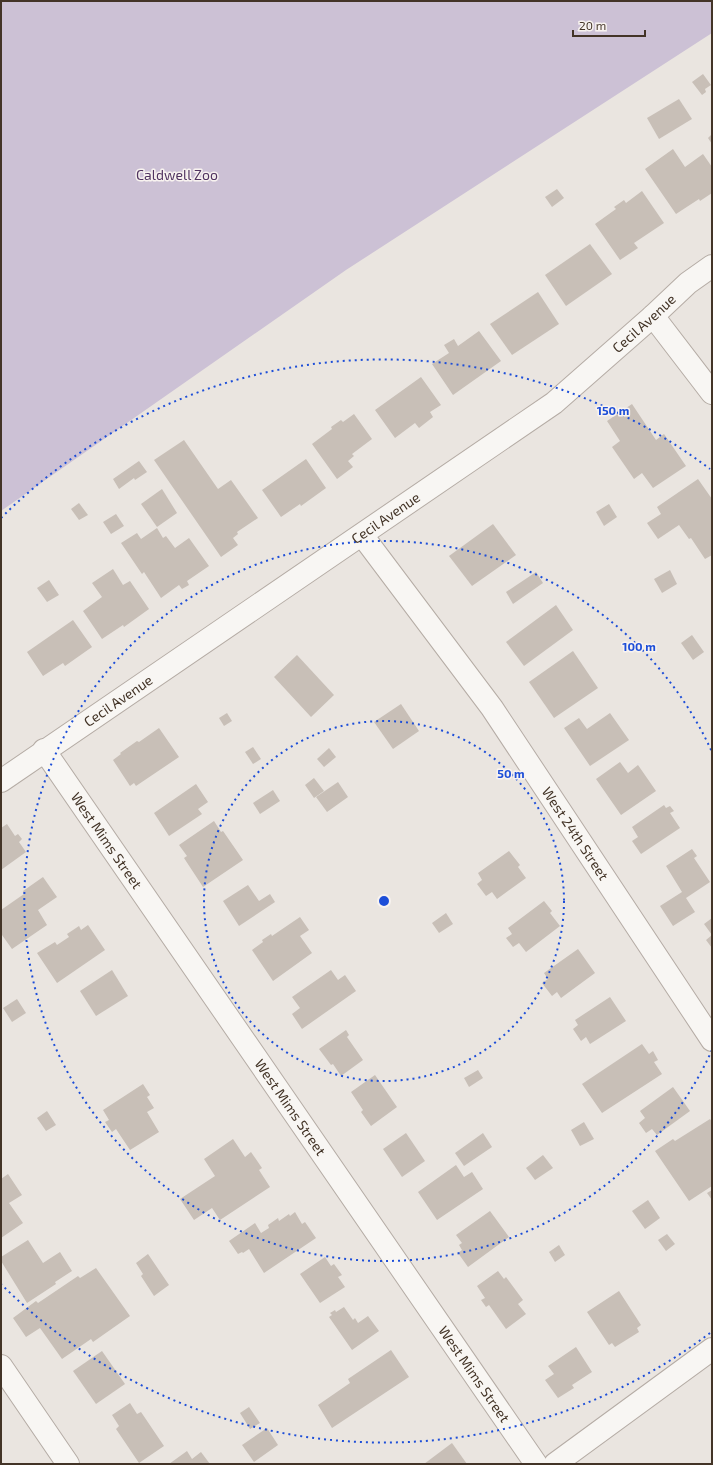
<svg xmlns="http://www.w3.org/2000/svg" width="713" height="1465" font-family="'Exo 2',sans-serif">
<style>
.green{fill:#ccc1d5}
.building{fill:#c8bfb7}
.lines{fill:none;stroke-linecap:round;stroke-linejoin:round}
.minor-casing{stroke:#b5aca5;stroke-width:24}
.minor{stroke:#f8f6f3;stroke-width:22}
.ring{fill:none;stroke:#1d4ed8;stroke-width:2;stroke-dasharray:2 4}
.labels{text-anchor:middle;stroke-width:3;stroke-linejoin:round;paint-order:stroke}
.park-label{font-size:14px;fill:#503360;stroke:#f8f3f0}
.street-label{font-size:14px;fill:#433427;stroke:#f8f3f0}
.centre{fill:#1d4ed8;stroke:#f8f3f0;stroke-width:2}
.ring-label{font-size:12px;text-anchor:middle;font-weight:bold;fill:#1d4ed8;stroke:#f8f3f0;stroke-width:3;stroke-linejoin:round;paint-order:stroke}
</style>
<rect width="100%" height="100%" fill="#eae5e0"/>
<path class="green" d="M1,1H712V33L346,270L1,511Z"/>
<g class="building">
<path d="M703,74L711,85L705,89L706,92L702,95L692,82Z"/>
<path d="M679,99L692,119L659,139L647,118Z"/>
<path d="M712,134V144L708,138Z"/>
<path d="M673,149L685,167L703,154L712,167V193L700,201L699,199L676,214L645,169Z"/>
<path d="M557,189L564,198L552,207L545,197Z"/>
<path d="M642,191L664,223L634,243L638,248L620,260L595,224L616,209L614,207L624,200L626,203Z"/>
<path d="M590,244L612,274L566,306L545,275Z"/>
<path d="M538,292L559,324L512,355L490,324Z"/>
<path d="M479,331L501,361L453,395L432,364L449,353L444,345L454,339L458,346Z"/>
<path d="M421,377L441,405L430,412L433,417L419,428L415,423L395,438L375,410Z"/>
<path d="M632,404L656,440L664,434L686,466L653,488L642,473L634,479L612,447L620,441L607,421Z"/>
<path d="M354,414L372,439L352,454L354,456L348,461L353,467L337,479L312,444L332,429L331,427L341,420L343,422Z"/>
<path d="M184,440L218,489L231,480L258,518L237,532L238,534L233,538L238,545L221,557L154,460Z"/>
<path d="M306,459L326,488L301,506L300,504L281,517L262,490Z"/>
<path d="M139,461L147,472L135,480L134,478L119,489L113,479Z"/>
<path d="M698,479L712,499V555L705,559L691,538L689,539L679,525L658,539L647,523L661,514L657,507Z"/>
<path d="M162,489L177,513L157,527L141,504Z"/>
<path d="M79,503L88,515L79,520L71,509Z"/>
<path d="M609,504L617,517L604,526L596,512Z"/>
<path d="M116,514L124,526L111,534L103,522Z"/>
<path d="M493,524L516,555L472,586L449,556Z"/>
<path d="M157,528L163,538L166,536L175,548L189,538L209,566L187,581L189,585L182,589L179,585L161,598L144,572L142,574L121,543L137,533L141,539Z"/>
<path d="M113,569L123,585L130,581L149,609L124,627L123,625L102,639L83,611L102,597L92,583Z"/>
<path d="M670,570L677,584L662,593L654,579Z"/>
<path d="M536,572L543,583L513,604L506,592Z"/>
<path d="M49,580L59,595L47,602L37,588Z"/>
<path d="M556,605L573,630L524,666L506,642Z"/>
<path d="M73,620L92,647L65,666L63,663L43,676L27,652Z"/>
<path d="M692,635L704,652L693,660L681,643Z"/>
<path d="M573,651L598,688L554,718L529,682Z"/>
<path d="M297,655L334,695L311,717L274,677Z"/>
<path d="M401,704L419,731L393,749L374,722Z"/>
<path d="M227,713L232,721L224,726L219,718Z"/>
<path d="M610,713L629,740L590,766L564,728L579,718L587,729Z"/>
<path d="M159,728L179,757L136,786L134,783L130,786L113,760L121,754L120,753L137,741L139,742Z"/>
<path d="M253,747L261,759L253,764L245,752Z"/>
<path d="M329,748L336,757L324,767L317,759Z"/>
<path d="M620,762L628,773L638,765L656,791L621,815L596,779Z"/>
<path d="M314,778L324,791L314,798L305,785Z"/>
<path d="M338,782L348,797L327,812L316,797Z"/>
<path d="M196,784L208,802L198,809L202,814L169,836L154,813Z"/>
<path d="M273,790L280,801L260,814L253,803Z"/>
<path d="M664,805L666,808L670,806L674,811L670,813L680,828L641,854L632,841L638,837L632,827Z"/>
<path d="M214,821L221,832L223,831L243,860L203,887L184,858L187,856L179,845Z"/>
<path d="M7,824L15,836L18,834L22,839L19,842L26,852L1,870V828Z"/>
<path d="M692,849L697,856L694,858L710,882L686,898L695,912L673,926L660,906L682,892L666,866Z"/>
<path d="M509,851L520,865L518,867L526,878L497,899L492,892L486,896L477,884L482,880L478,873Z"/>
<path d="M43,877L57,897L38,910L47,925L12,949L2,935L1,936V910L24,894L23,891Z"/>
<path d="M248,885L259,901L270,894L275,902L239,926L223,901Z"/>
<path d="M544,901L552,911L550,913L560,926L526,952L519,943L513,947L506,938L512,934L508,928Z"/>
<path d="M446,913L453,924L439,933L432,923Z"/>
<path d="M300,917L309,930L300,936L312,953L273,981L252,950L263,942L262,940L271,934L272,936Z"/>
<path d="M712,918V948L706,940L712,935L704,924Z"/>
<path d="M88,925L105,950L57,983L37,953L55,942L57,945L69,937L67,934L79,926L81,930Z"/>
<path d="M578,949L595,973L561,998L557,992L552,996L542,983L548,979L544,973Z"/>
<path d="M112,970L128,996L96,1016L80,991Z"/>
<path d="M331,970L338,980L345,975L356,991L302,1029L292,1014L300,1008L292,997Z"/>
<path d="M610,997L626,1021L590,1044L586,1037L581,1041L573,1029L578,1025L575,1020Z"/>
<path d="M17,999L26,1013L12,1022L3,1008Z"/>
<path d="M346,1030L349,1035L347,1037L363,1060L341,1076L333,1064L331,1065L319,1049Z"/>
<path d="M642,1044L649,1054L653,1051L658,1060L654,1062L662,1074L602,1113L582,1084Z"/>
<path d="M478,1070L483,1078L469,1087L464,1078Z"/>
<path d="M375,1075L397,1107L371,1126L361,1112L363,1110L351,1092Z"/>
<path d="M143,1084L150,1095L147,1097L154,1108L147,1112L159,1132L130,1150L116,1129L112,1132L105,1122L109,1120L103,1110Z"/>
<path d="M673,1087L690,1111L657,1135L652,1129L646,1133L639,1123L645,1118L640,1111Z"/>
<path d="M47,1111L56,1125L46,1131L37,1118Z"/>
<path d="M710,1119L712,1122V1186L689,1201L655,1151L673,1139L675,1141Z"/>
<path d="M584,1122L594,1139L580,1146L571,1130Z"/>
<path d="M406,1133L425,1161L402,1177L383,1149Z"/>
<path d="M483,1133L492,1147L464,1166L455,1153Z"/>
<path d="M233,1139L245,1157L251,1152L262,1168L259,1170L270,1187L220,1220L212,1208L194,1220L180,1199L215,1176L204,1159Z"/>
<path d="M543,1155L553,1168L535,1180L526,1168Z"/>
<path d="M456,1165L464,1177L472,1172L483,1189L437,1220L418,1192Z"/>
<path d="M8,1174L22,1195L9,1203L23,1223L1,1238V1179Z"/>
<path d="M712,1190V1200L707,1193Z"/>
<path d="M648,1200L660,1218L645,1229L632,1211Z"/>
<path d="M490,1211L509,1237L468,1267L458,1253L462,1250L459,1245L462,1243L456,1235Z"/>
<path d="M295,1212L302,1224L305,1222L316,1238L264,1273L249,1249L243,1253L242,1252L238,1254L229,1241L255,1223L261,1233L269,1228L268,1225L278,1218L279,1221L289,1214L290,1216Z"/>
<path d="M667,1234L675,1244L666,1251L658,1240Z"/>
<path d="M28,1240L43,1263L60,1252L72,1271L55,1282L56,1284L27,1303L1,1261V1257Z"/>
<path d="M559,1245L565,1255L555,1262L549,1252Z"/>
<path d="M148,1254L169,1285L154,1296L141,1276L143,1274L136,1263Z"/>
<path d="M325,1257L331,1266L334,1264L342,1275L338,1277L345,1287L320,1303L300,1274Z"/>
<path d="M96,1268L130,1316L93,1342L91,1339L62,1359L40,1328L26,1337L13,1318L36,1301L38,1303L78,1276L80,1278Z"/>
<path d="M498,1271L504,1279L506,1277L523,1300L518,1304L526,1314L506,1329L489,1305L486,1307L481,1300L485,1298L477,1286Z"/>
<path d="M619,1291L641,1325L637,1328L639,1332L615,1347L612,1343L609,1345L587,1312Z"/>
<path d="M344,1307L353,1320L355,1318L358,1323L368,1316L379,1331L352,1350L329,1317L332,1315L330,1313L335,1310L336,1312Z"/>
<path d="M576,1347L592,1372L572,1385L574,1388L558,1398L545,1380L554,1374L548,1366Z"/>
<path d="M391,1350L409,1377L332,1428L318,1405L350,1383L348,1379Z"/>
<path d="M102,1351L125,1384L96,1404L73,1371Z"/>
<path d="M130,1403L137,1414L141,1412L164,1446L139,1463L116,1429L119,1426L112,1415Z"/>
<path d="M249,1407L260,1423L250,1429L240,1413Z"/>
<path d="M267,1428L278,1445L254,1462L242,1445Z"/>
<path d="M452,1443L467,1464H424Z"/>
<path d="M187,1451L192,1459L201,1452L210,1464H169Z"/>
</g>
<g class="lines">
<g class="minor-casing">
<g id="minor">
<path d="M653,316L712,393"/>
<path id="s1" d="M362,535L492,708L712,1040"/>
<path id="s2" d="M44,750L536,1464"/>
<path id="s3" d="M1,781L554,403L653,316L688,283L712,266"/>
<path d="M1,1366L68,1464"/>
<path d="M555,1464L712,1349"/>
</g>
</g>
<use href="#minor" class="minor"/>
</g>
<g class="ring">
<circle cx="384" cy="901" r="180"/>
<path d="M712 1050A360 360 0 1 1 712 752"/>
<path d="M710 1333A541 541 0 0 1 1 1284M1 518A541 541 0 0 1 710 469"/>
</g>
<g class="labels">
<g class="park-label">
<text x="177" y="180">Caldwell Zoo</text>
</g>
<g class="street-label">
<text dy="5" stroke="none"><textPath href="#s3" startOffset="790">Cecil Avenue</textPath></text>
<text dy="5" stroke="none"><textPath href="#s3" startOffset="466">Cecil Avenue</textPath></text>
<text dy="5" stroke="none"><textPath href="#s3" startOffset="142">Cecil Avenue</textPath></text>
<text dy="5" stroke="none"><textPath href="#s1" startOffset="367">West 24th Street</textPath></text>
<text dy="5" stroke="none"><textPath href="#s2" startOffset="110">West Mims Street</textPath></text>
<text dy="5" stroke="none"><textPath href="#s2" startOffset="434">West Mims Street</textPath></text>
<text dy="5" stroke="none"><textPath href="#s2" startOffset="758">West Mims Street</textPath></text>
</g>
</g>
<circle cx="384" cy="901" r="6" class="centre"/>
<g class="ring-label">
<text x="613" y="415">150 m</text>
<text x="639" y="651">100 m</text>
<text x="511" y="778">50 m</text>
</g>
<rect width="713" height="1465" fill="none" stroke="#433427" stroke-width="4"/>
<path d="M573 30v6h72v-6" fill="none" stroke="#433427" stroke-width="2"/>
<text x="579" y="30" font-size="12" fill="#433427" stroke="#f8f3f0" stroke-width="3" paint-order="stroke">20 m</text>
</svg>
